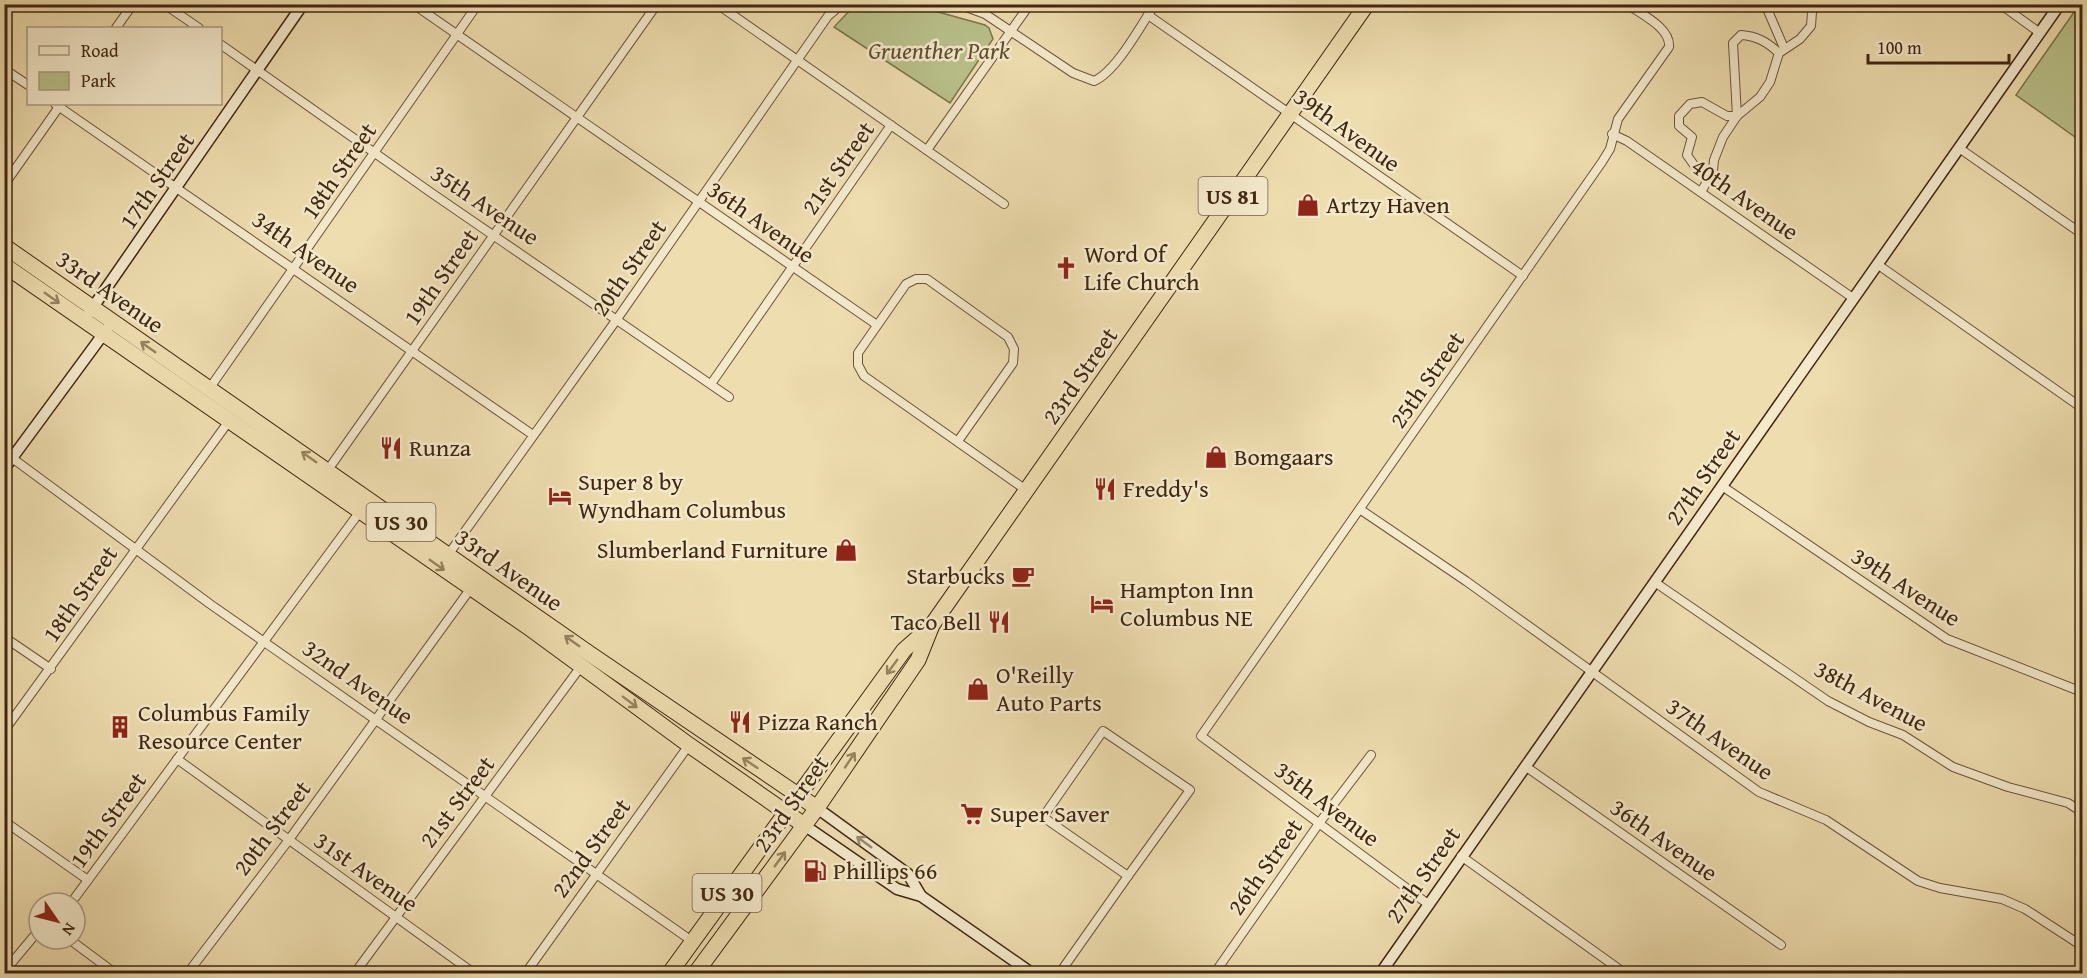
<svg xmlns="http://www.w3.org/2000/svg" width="2087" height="978" font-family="'Gentium Book Plus',serif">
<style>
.green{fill:#b9c08a;stroke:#7d744e;stroke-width:1.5}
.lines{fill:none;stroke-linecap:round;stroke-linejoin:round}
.street-casing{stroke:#6c5439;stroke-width:10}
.secondary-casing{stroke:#412712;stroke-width:13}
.highway-casing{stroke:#412712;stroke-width:17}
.street{stroke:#f4e9cb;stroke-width:8}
.secondary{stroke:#f4e9cb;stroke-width:10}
.highway{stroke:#eeddaf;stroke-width:15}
.oneway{stroke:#988260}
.oneway2{stroke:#9a886e}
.labels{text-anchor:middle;stroke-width:5;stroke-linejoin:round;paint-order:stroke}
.shield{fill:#f4e9cb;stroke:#77614a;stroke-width:1.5}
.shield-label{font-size:22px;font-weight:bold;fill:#412712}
.park-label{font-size:24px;font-style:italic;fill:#5f4d30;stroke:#f4e9cb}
.street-label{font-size:24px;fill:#412712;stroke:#f4e9cb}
.poi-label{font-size:24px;fill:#412712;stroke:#f4e9cb;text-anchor:start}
</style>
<rect width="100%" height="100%" fill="#eeddaf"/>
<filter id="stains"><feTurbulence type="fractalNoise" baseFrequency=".00333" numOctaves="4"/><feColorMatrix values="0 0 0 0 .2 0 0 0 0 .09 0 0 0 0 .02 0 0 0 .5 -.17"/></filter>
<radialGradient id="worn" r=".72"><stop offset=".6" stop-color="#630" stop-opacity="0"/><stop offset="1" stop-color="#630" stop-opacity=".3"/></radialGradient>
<g class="green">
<path d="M855,5H913L985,25L989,28L993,39L950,103L834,27Z"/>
<path d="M2079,5H2082V142L2016,95Z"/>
</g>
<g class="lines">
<g class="street-casing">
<g id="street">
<path d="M164,4L199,28"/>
<path d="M413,4L877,325"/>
<path d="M717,4L1004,204"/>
<path d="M958,4L985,14L1073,73L1094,81C1116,72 1141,25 1155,4"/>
<path d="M1765,4L1784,48"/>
<path d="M2000,4L2040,33"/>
<path d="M1148,15L1523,276"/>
<path d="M116,28L133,4"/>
<path d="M220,44L433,194L729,397"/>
<path d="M4,69L28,85"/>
<path d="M55,104L533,435"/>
<path d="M1612,134L1627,141L1853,298"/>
<path d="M1959,148L2082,234"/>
<path d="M927,150L1030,4"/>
<path d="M1710,177L1694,165L1687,155L1692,137L1679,126V116L1690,104L1702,102L1727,116H1737L1733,43L1741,35C1757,36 1767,42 1779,53"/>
<path d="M4,185L61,104"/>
<path d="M1701,192L1713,171L1714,160L1723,137L1737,116L1760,97L1770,82L1779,53L1800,39L1811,26L1812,12L1817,4"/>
<path d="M1877,264L2082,408"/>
<path d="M711,384L891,125"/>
<path d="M209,389L478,4"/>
<path d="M958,441L1013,363L1014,349L1008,337L927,279H916L906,284L858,353V365L864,376L1026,490"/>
<path d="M4,452L210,604L692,941"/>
<path d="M325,474L657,4"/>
<path d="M1722,486L1947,639L2082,692"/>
<path d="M1361,510L1466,581L1759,792L1826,820L1918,881L1940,888L2002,899L2025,909L2082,946"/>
<path d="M448,555L617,319L828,16L842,4"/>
<path d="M1656,583L1828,701L1869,722L1903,735L1953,767L2008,787L2068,803L2082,812"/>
<path d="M4,637L51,669"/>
<path d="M4,731L229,421"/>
<path d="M1103,731L1190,790L1128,876L1043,817Z"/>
<path d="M177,759L475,974"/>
<path d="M1525,766L1781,945"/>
<path d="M4,821L88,880"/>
<path d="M1461,856L1626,974"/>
<path d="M71,903L361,510"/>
<path d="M1428,904L1201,736L1602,162L1610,149L1618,119L1669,47C1671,28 1641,14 1627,4"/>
<path d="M69,939L116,974"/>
<path d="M4,972L39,930"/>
<path d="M187,974L288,841L471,588"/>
<path d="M354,974L582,665"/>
<path d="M525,974L689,745"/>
<path d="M1059,974L1128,876"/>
<path d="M1214,974L1320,822L1371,755"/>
</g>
</g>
<g class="secondary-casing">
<g id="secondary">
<path d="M89,313L303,4"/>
<path d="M4,469L107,329"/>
<path d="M817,808L908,874L921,896"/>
<path d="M804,825L897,889L921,896L1033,974"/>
<path d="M1380,974L2060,4"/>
</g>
</g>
<g class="highway-casing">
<g id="highway">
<path d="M4,246L590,654L817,808"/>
<path d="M4,265L528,627L689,745L804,825"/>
<path d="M669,974L904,650L930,627"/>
<path d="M695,974L817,808L918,660L932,625L1367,4"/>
</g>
</g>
<use href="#street" class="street"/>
<use href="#secondary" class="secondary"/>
<use href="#highway" class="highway"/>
</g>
<defs><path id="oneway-shaft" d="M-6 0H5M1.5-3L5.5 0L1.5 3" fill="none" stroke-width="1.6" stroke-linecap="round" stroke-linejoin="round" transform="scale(1.5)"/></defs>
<g class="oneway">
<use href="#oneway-shaft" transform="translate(52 298) rotate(35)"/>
<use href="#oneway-shaft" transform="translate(148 347) rotate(-145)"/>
<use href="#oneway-shaft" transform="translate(309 457) rotate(-145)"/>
<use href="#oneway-shaft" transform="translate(437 565) rotate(35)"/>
<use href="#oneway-shaft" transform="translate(572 641) rotate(-145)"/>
<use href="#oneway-shaft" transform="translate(892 667) rotate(126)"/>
<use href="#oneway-shaft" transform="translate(630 702) rotate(37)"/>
<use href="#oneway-shaft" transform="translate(850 760) rotate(-56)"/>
<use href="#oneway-shaft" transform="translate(750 763) rotate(-146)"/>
<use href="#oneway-shaft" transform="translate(780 859) rotate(-54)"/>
</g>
<use class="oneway2" href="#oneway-shaft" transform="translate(864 842) rotate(-144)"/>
<defs>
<g id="shop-bare" transform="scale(1.8)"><path d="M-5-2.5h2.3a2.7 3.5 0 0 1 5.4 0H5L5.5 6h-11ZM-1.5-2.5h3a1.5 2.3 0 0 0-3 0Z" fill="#8f2418" stroke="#f4e9cb" stroke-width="2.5" paint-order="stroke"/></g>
<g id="church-bare" transform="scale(1.8)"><path d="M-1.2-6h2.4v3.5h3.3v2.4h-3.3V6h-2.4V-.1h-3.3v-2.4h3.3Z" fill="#8f2418" stroke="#f4e9cb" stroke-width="2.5" paint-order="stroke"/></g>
<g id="restaurant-bare" transform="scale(1.8)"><path d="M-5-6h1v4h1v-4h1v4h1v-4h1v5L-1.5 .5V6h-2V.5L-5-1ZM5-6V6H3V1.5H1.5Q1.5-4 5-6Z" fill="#8f2418" stroke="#f4e9cb" stroke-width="2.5" paint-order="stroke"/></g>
<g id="hotel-bare" transform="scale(1.8)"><path d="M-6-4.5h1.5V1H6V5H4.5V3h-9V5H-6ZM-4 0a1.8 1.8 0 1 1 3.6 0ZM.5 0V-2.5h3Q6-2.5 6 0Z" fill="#8f2418" stroke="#f4e9cb" stroke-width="2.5" paint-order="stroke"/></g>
<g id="cafe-bare" transform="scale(1.8)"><path d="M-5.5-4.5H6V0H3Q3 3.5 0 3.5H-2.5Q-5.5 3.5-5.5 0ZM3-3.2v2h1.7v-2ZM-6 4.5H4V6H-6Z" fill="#8f2418" stroke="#f4e9cb" stroke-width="2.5" paint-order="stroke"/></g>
<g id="building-bare" transform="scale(1.8)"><path d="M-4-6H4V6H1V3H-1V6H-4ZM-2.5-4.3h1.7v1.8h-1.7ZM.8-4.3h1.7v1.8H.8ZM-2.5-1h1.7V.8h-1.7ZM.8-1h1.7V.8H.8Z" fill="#8f2418" stroke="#f4e9cb" stroke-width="2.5" paint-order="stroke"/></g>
<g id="supermarket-bare" transform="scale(1.8)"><path d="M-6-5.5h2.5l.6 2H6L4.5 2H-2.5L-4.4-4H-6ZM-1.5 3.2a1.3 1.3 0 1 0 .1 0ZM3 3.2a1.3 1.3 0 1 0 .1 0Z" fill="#8f2418" stroke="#f4e9cb" stroke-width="2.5" paint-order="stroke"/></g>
<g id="fuel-bare" transform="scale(1.8)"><path d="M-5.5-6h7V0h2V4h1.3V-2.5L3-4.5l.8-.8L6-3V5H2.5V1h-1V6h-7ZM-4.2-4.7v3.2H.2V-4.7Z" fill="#8f2418" stroke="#f4e9cb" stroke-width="2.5" paint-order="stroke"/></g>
</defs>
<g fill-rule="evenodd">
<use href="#shop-bare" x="1308" y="205"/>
<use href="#church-bare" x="1066" y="268"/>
<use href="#restaurant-bare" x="391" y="448"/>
<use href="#shop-bare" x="1216" y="457"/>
<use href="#restaurant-bare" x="1105" y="489"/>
<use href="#hotel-bare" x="560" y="496"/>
<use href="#shop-bare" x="846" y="550"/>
<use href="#cafe-bare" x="1023" y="576"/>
<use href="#hotel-bare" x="1102" y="604"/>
<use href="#restaurant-bare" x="999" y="622"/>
<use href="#shop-bare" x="978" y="689"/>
<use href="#restaurant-bare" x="740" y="722"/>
<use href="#building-bare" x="120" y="727"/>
<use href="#supermarket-bare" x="972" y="814"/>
<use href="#fuel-bare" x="815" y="871"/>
</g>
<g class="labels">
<g class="shield">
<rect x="1198.5" y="177" width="69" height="38" rx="4.5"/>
<rect x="366.5" y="503" width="69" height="38" rx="4.5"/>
<rect x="692.5" y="874" width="69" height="38" rx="4.5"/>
</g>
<g class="shield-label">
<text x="1233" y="204">US 81</text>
<text x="401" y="530">US 30</text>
<text x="727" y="901">US 30</text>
</g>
<g class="park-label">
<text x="939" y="59">Gruenther Park</text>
</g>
<g class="street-label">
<text transform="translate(1347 130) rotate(36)" y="8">39th Avenue</text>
<text transform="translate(838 168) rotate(-55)" y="8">21st Street</text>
<text transform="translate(339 171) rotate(-55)" y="8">18th Street</text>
<text transform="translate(157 181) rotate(-55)" y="8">17th Street</text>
<text transform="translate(1745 199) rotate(35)" y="8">40th Avenue</text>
<text transform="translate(485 205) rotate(34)" y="8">35th Avenue</text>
<text transform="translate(761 222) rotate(35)" y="8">36th Avenue</text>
<text transform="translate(306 252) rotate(35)" y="8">34th Avenue</text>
<text transform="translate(629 268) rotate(-55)" y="8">20th Street</text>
<text transform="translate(441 277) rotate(-55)" y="8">19th Street</text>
<text transform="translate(110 292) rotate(35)" y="8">33rd Avenue</text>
<text transform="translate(1080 376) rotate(-55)" y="8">23rd Street</text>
<text transform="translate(1427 380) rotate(-55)" y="8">25th Street</text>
<text transform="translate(1703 477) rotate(-55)" y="8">27th Street</text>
<text transform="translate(509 570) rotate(35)" y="8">33rd Avenue</text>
<text transform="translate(1906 587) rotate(33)" y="8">39th Avenue</text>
<text transform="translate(80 594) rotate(-55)" y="8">18th Street</text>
<text transform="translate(358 682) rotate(35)" y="8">32nd Avenue</text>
<text transform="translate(1871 696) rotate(28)" y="8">38th Avenue</text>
<text transform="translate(1720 739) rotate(35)" y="8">37th Avenue</text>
<text transform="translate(457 802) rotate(-53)" y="8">21st Street</text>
<text transform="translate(791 804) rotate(-55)" y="8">23rd Street</text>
<text transform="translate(1327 804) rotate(37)" y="8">35th Avenue</text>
<text transform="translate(108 820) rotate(-54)" y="8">19th Street</text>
<text transform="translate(272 828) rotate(-53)" y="8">20th Street</text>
<text transform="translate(1664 840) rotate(35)" y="8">36th Avenue</text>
<text transform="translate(591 848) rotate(-54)" y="8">22nd Street</text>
<text transform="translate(1265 867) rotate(-55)" y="8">26th Street</text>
<text transform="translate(366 872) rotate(35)" y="8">31st Avenue</text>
<text transform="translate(1423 875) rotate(-55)" y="8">27th Street</text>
</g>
<g class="poi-label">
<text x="1326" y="213">Artzy Haven</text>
<text x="1084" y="262">Word Of<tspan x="1084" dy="28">Life Church</tspan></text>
<text x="409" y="456">Runza</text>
<text x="1234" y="465">Bomgaars</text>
<text x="578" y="490">Super 8 by<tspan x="578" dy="28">Wyndham Columbus</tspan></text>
<text x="1123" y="497">Freddy's</text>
<text x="828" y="558" text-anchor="end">Slumberland Furniture</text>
<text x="1005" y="584" text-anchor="end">Starbucks</text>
<text x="1120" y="598">Hampton Inn<tspan x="1120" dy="28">Columbus NE</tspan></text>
<text x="981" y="630" text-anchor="end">Taco Bell</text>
<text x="996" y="683">O'Reilly<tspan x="996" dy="28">Auto Parts</tspan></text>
<text x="138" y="721">Columbus Family<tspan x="138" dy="28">Resource Center</tspan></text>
<text x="758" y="730">Pizza Ranch</text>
<text x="990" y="822">Super Saver</text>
<text x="833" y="879">Phillips 66</text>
</g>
</g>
<rect width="2087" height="978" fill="none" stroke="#eeddaf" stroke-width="24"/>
<rect x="6" y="6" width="2075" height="966" fill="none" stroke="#412712" stroke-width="3"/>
<rect x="12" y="12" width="2063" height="954" fill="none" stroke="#412712" stroke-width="1.5"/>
<rect x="27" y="27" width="195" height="78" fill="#f4e9cb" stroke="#ac9b81" stroke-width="1.5"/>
<rect x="39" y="46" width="30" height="9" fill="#f4e9cb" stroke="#ac9b81" stroke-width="1.5"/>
<text x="81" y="57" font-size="18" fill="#412712">Road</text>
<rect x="39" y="72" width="30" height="18" fill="#b9c08a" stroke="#ac9b81" stroke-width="1.5"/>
<text x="81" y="87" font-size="18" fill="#412712">Park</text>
<g transform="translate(57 921) rotate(125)"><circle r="28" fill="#f4e9cb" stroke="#ac9b81" stroke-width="1.5"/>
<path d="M0-4.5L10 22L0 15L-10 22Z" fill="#8f2418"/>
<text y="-9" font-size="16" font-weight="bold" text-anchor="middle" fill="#412712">N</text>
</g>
<path d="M1868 54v9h141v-9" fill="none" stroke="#412712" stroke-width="3"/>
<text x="1877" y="54" font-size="18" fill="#412712" stroke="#f4e9cb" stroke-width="4.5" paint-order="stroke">100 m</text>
<rect width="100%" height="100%" filter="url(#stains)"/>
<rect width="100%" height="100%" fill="url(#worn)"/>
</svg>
